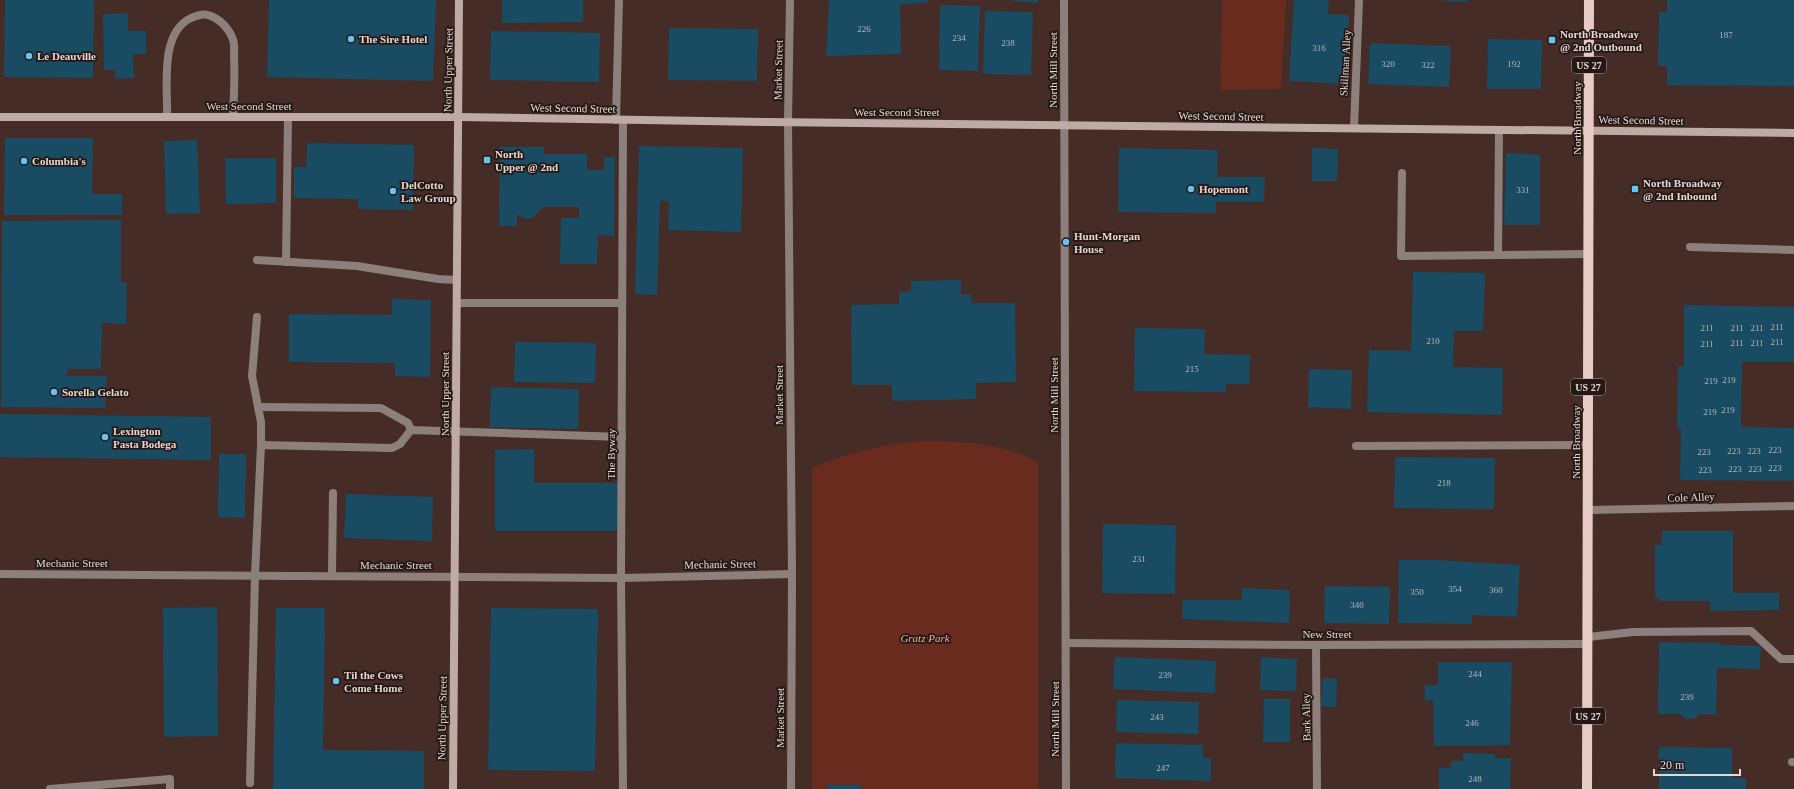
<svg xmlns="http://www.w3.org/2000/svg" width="1794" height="789" font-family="Georgia,serif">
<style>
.green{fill:#692b1e}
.building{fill:#194b63}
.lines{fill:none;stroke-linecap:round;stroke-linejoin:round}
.lane{stroke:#8d807c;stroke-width:8}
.street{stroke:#8d807c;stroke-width:8}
.secondary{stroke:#c0aaa5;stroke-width:8}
.primary{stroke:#e7cbc5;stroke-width:10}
.poi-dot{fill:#69c3f1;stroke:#231815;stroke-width:1.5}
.labels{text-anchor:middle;stroke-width:3.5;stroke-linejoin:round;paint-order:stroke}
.number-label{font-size:9px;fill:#b4b4b7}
.shield{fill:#231815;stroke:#ac9e9a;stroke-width:1}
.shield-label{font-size:10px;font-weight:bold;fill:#e7d7d3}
.poi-label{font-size:11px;font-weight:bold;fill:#e7d7d3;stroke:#231815;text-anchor:start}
.street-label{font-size:11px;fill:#e7d7d3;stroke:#231815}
.park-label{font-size:11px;font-style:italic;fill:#f3af9f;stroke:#231815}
</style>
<rect width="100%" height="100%" fill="#452c27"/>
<g class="green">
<path d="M1222,0H1286L1281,89L1220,90Z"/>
<path d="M923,441C962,441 1003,443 1038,462V789H812V468C847,452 885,444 923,441Z"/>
</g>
<g class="building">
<path d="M5,0H94L93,78L4,77Z"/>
<path d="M269,0H436L433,81L267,77Z"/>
<path d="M502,0H583V22L502,23Z"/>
<path d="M829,0H927V3L900,4L901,54L826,56Z"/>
<path d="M1006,0H1038V3Z"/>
<path d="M1294,0H1329L1328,14L1349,15L1344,84L1289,81Z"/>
<path d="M1443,0H1467V2L1443,1Z"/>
<path d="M1667,0H1794V86L1667,85V66H1658L1659,12H1667Z"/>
<path d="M940,5L980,6L978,71L939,70Z"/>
<path d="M985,11L1033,12L1031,75L983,74Z"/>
<path d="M128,13V31H146V54H133L134,78L115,79V70H104L103,14Z"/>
<path d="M669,28L758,29L757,81L668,80Z"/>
<path d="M491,31L600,33L599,82L490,80Z"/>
<path d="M1488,39L1542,40L1541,89H1487Z"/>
<path d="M1370,43L1451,46L1449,87L1368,84Z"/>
<path d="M5,138H93L92,194H122V215H4Z"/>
<path d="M197,140L200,213L166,214L164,141Z"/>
<path d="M307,143L414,145L413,210L358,209V199L294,198V167H306Z"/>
<path d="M639,146L743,148L741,232L668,230L669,201H660L657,295L635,294Z"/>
<path d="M500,147H544V154H587V170H604V157H615L614,236L598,235L597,264H560L561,218H579V207H543L533,218L525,219L517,214V226H499Z"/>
<path d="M1119,148L1218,150L1217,177H1265L1264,202H1216V213L1118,212Z"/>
<path d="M1312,148L1338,149L1337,181H1312Z"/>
<path d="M1506,153L1540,155V225H1504Z"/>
<path d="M225,158H276V203L226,204Z"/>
<path d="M121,220V282H127L126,324L102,323L101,369H68L66,376H107L105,408L1,407L2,221Z"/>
<path d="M1413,272L1485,273L1483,331H1454L1453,367L1503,368L1502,415L1367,412L1369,350L1411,351Z"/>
<path d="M961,280V295L971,294L972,303H1015L1016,382L976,383V399L892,401V385H852L851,305L899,304V292L911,291V281Z"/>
<path d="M392,299L431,300L430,377L395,376V363L289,362V314L392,315Z"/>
<path d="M1684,305L1794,307V362H1742L1741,427L1794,428V481L1680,480L1681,429H1677V424L1678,366H1684Z"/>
<path d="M1135,328L1205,329L1204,354L1250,355L1249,384H1226V392L1134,391Z"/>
<path d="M515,342L596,343L595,383L514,382Z"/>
<path d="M1309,369L1352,370L1351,409L1308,407Z"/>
<path d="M491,387L579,389L578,429L490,427Z"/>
<path d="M0,414L211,417V460L0,457Z"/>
<path d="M534,449V483H618V531H495V450Z"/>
<path d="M219,454H246L245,518L218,517Z"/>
<path d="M1395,457L1495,458L1494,509L1394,508Z"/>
<path d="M346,494L433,497L432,541L344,538Z"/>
<path d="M1103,524L1176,525L1175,594L1102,593Z"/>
<path d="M1662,531H1733V593H1779V610L1710,611V601H1659V597H1655V545H1661Z"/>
<path d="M1399,560H1436L1520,565L1517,617L1472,615V624L1398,623Z"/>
<path d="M1325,586L1390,587L1389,624L1324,623Z"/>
<path d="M1242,588L1290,590L1289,623L1182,619L1183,600H1242Z"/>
<path d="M217,607L218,736L164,737L163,608Z"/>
<path d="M276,608H325L323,750L424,751V789H273Z"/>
<path d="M491,608L598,609L595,771L488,770Z"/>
<path d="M1659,642L1719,643V645L1761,646L1760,669L1717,668L1716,715L1700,714L1694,719H1685L1680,714H1658Z"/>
<path d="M1115,657L1216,661L1215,693L1113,689Z"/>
<path d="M1261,657L1297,659L1296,691L1260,690Z"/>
<path d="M1438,662H1512L1510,745L1434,746L1433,700L1425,701V685H1438Z"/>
<path d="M1323,678L1337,679L1336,707L1321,706Z"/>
<path d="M1264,699H1290V742H1263Z"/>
<path d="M1117,700L1199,702L1198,734L1116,732Z"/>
<path d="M1116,743L1203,745V758H1211V781L1115,778Z"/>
<path d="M1659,747L1732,748V778H1746V789H1659Z"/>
<path d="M1463,753L1495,754V758H1511L1510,789H1439V768H1451V761H1463Z"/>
<rect x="827" y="785" width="34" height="4"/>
</g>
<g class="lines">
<g class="lane">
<path d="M167,117C168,88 159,33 191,18C198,15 204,13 211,16C221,20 230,30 233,40C235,45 234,51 234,56C235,76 234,97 233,117"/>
<path d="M616,120L619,0"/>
<path d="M1402,173L1401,256L1588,254"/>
<path d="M1690,247L1794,250"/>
<path d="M1498,255L1499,130"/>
<path d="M257,260L357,266L438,279L457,280"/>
<path d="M286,262L288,117"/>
<path d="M457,303H622"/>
<path d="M257,317L252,376L261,422V445"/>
<path d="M258,407L381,408L408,423L411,430"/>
<path d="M1356,446L1588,445"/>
<path d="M332,576L333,493"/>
<path d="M1588,637L1633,632L1751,631L1781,659H1794"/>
<path d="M1792,762H1794"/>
<path d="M250,783L255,575L261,445L392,448L400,444L411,430L622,437"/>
<path d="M50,789L170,779V789"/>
</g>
<g class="street">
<path d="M790,0L788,122L792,574L791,789"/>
<path d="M1064,0L1066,789"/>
<path d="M623,120L621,578L623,789"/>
<path d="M1354,128L1359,0"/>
<path d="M1588,510L1794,506"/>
<path d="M0,574L621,578L792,574"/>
<path d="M1066,643L1316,645L1588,644"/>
<path d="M1316,645L1317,789"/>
</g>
<g class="secondary">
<path d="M0,117H458L768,122L1794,133"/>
<path d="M453,789L459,0"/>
</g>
<path class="primary" d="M1587,789L1589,0"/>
</g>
<g class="poi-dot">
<circle cx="351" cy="39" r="4"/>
<rect x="1548" y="36" width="8" height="8" rx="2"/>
<circle cx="29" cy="56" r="4"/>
<rect x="483" y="156" width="8" height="8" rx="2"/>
<circle cx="24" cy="161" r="4"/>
<circle cx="1191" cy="189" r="4"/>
<rect x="1631" y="185" width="8" height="8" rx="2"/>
<circle cx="393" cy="191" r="4"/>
<circle cx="1066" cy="242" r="4"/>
<circle cx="54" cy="392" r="4"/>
<circle cx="105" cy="437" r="4"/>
<circle cx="336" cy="681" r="4"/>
</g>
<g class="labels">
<g class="number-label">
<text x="864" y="32">226</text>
<text x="1726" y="38">187</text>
<text x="959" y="41">234</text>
<text x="1008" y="46">238</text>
<text x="1319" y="51">316</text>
<text x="1388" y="67">320</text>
<text x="1514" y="67">192</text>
<text x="1428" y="68">322</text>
<text x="1523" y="193">331</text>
<text x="1777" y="330">211</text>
<text x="1707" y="331">211</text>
<text x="1737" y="331">211</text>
<text x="1757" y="331">211</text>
<text x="1433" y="344">210</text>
<text x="1777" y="345">211</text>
<text x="1737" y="346">211</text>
<text x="1757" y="346">211</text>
<text x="1707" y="347">211</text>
<text x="1192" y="372">215</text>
<text x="1729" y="383">219</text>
<text x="1711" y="384">219</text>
<text x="1728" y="413">219</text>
<text x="1710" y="415">219</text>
<text x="1775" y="453">223</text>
<text x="1734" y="454">223</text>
<text x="1754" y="454">223</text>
<text x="1704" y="455">223</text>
<text x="1775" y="471">223</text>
<text x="1735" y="472">223</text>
<text x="1755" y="472">223</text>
<text x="1705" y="473">223</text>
<text x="1444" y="486">218</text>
<text x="1139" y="562">231</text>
<text x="1455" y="592">354</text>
<text x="1496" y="593">360</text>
<text x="1417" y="595">350</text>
<text x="1357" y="608">340</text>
<text x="1475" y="677">244</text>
<text x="1165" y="678">239</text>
<text x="1687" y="700">239</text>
<text x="1157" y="720">243</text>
<text x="1472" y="726">246</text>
<text x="1163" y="771">247</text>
<text x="1475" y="782">248</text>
</g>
<g class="shield">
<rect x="1572" y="57" width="34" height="16" rx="3"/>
<rect x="1571" y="379" width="34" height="16" rx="3"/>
<rect x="1571" y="708" width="34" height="16" rx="3"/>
</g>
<g class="shield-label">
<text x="1589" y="69">US 27</text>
<text x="1588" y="391">US 27</text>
<text x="1588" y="720">US 27</text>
</g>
<g class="poi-label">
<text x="1560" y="38">North Broadway<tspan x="1560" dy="13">@ 2nd Outbound</tspan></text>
<text x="359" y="43">The Sire Hotel</text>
<text x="37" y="60">Le Deauville</text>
<text x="495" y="158">North<tspan x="495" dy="13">Upper @ 2nd</tspan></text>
<text x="32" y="165">Columbia's</text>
<text x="1643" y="187">North Broadway<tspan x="1643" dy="13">@ 2nd Inbound</tspan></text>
<text x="401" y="189">DelCotto<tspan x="401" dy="13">Law Group</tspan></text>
<text x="1199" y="193">Hopemont</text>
<text x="1074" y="240">Hunt-Morgan<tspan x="1074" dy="13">House</tspan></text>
<text x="62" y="396">Sorella Gelato</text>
<text x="113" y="435">Lexington<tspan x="113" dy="13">Pasta Bodega</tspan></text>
<text x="344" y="679">Til the Cows<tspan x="344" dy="13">Come Home</tspan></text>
</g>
<g class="street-label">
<text transform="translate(1345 63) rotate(-87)" y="4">Skillman Alley</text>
<text transform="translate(448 70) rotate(-89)" y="4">North Upper Street</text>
<text transform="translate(778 70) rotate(-89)" y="4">Market Street</text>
<text transform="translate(1053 70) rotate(-90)" y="4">North Mill Street</text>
<text x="249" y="110">West Second Street</text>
<text transform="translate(573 108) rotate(1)" y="4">West Second Street</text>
<text x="897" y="116">West Second Street</text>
<text transform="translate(1221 116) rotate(1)" y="4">West Second Street</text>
<text transform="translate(1577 118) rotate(-90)" y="4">North Broadway</text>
<text transform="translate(1641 120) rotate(1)" y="4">West Second Street</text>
<text transform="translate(445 394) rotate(-90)" y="4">North Upper Street</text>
<text transform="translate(779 395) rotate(-90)" y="4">Market Street</text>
<text transform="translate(1054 395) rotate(-90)" y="4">North Mill Street</text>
<text transform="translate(1576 442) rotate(-90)" y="4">North Broadway</text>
<text transform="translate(611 454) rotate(-90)" y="4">The Byway</text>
<text transform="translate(1691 497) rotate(-2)" y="4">Cole Alley</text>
<text x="72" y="567">Mechanic Street</text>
<text transform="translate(720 564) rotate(-1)" y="4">Mechanic Street</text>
<text x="396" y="569">Mechanic Street</text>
<text x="1327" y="638">New Street</text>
<text transform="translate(1306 717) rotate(-91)" y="4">Bark Alley</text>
<text transform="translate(442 718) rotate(-89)" y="4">North Upper Street</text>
<text transform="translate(780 718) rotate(-90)" y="4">Market Street</text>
<text transform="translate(1055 719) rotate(-90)" y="4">North Mill Street</text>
</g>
<g class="park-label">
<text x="925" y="642">Gratz Park</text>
</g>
</g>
<path d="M1654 769v6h86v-6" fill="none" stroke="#e7d7d3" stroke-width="2"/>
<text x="1660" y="769" font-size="12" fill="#e7d7d3" stroke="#231815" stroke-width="3" paint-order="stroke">20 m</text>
</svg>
